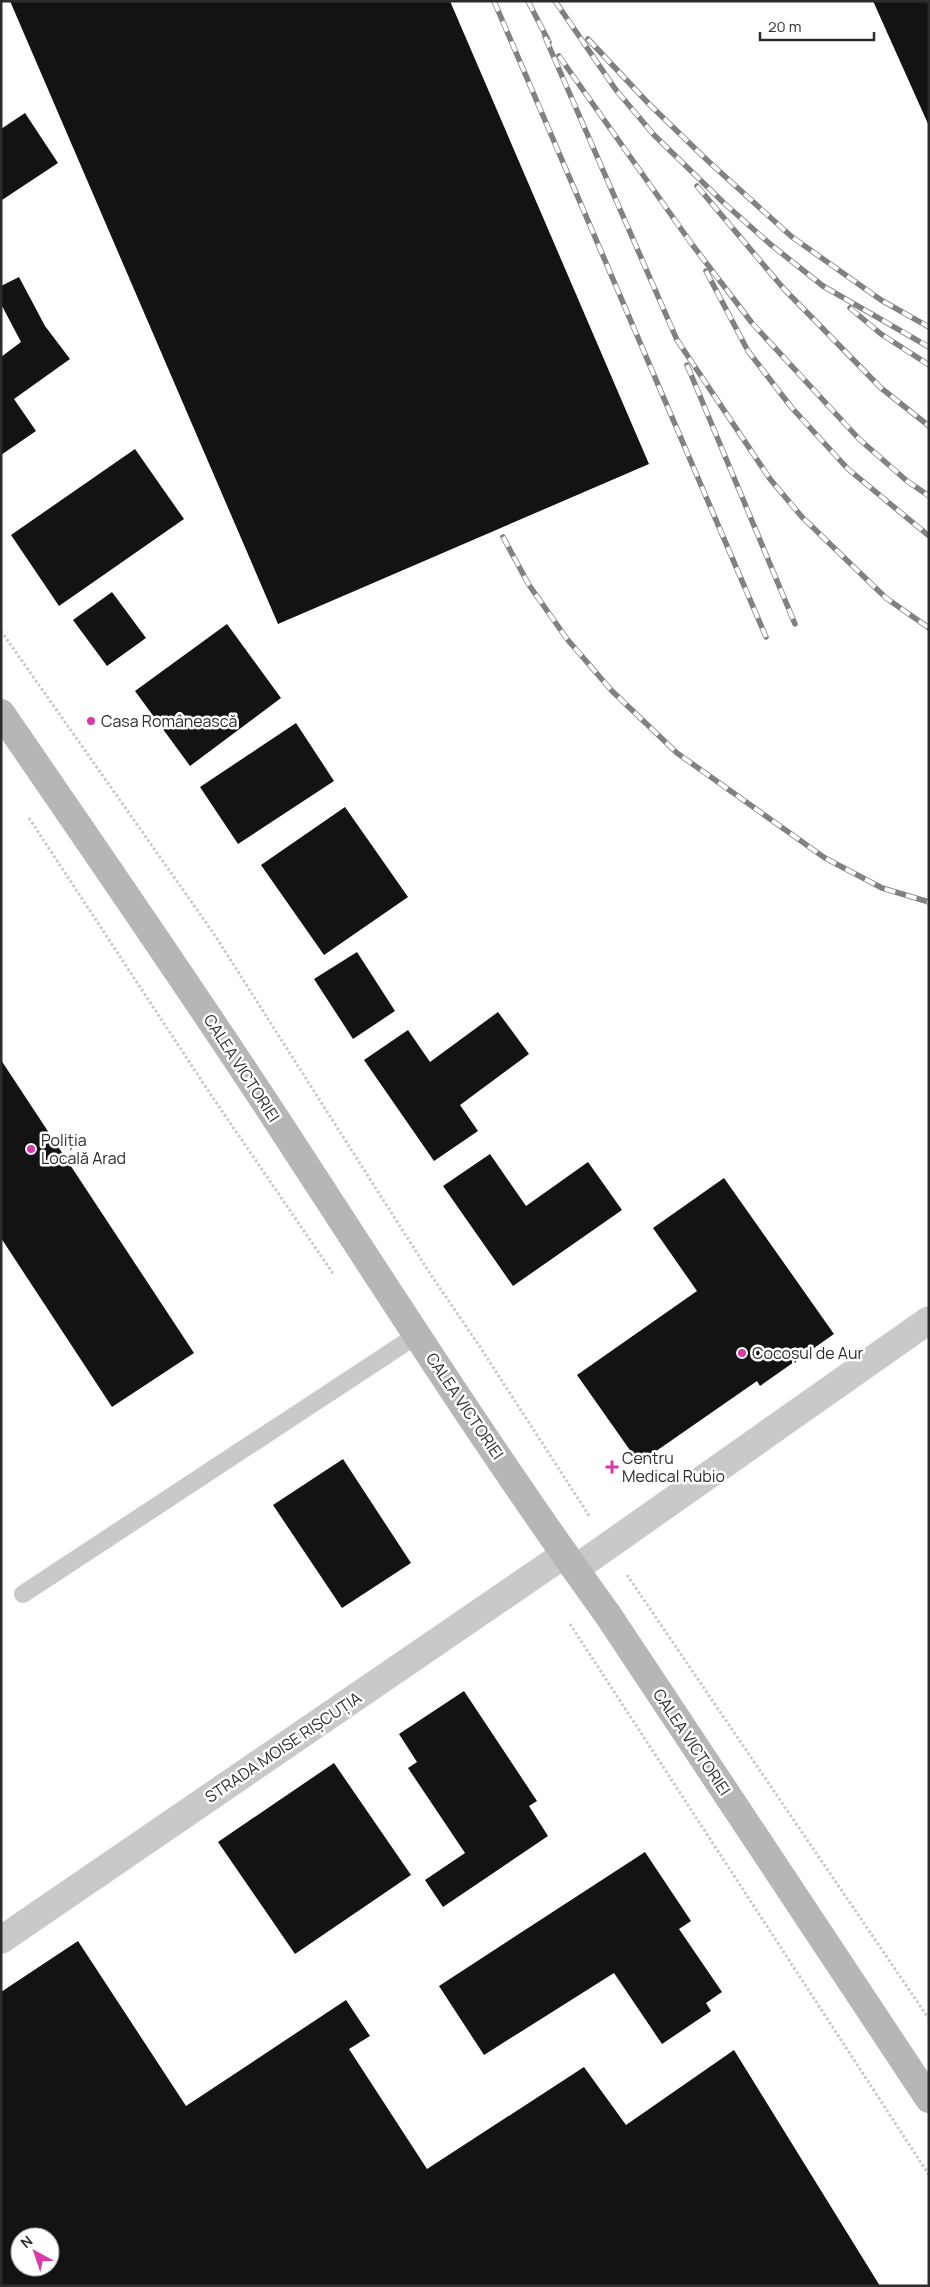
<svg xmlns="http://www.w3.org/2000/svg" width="930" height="2287" font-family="Manrope,sans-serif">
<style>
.building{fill:#131313;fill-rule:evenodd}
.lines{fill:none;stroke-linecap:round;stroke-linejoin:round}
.path{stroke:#c9c9c9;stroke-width:3;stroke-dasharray:2.5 2.5;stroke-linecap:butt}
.lane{stroke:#c9c9c9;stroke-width:18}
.street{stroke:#c9c9c9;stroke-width:28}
.secondary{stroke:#b6b6b6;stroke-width:28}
.rail-casing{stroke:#818181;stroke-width:5.5}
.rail{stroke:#fff;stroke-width:4;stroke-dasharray:11;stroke-linecap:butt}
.poi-dot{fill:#d83aaa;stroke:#fff;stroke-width:2}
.labels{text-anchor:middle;stroke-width:5;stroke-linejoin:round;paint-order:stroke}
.poi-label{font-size:16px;fill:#2c2c2c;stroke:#fff;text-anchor:start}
.street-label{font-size:16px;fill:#2c2c2c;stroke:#fff}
</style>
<rect width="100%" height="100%" fill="#fff"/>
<g class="building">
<path d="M10,1H450L649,464L278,624Z"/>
<path d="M873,1H929V126Z"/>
<path d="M25,113L58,163L2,200L1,129Z"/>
<path d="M19,277L45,326L70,359L14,399L36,431L1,455V357L21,342L1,304V286Z"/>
<path d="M135,449L184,519L59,606L11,535Z"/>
<path d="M112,592L146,638L107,666L73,620Z"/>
<path d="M227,624L281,698L190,766L135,691Z"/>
<path d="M296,723L334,781L238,844L200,787Z"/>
<path d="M345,807L408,897L324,955L261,865Z"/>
<path d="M357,952L395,1011L353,1039L314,979Z"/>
<path d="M498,1012L529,1054L460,1105L478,1131L434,1161L364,1060L408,1030L430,1062Z"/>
<path d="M1,1060L194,1353L112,1407L1,1238Z"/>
<path d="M490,1154L526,1206L588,1162L622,1210L513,1286L443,1186Z"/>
<path d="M724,1178L834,1334L760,1386L757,1381L639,1463L577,1375L697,1291L653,1228Z"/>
<path d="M343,1459L411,1563L342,1608L273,1505Z"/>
<path d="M464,1691L537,1801L529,1806L548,1836L443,1907L425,1880L465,1853L408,1768L417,1762L399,1734Z"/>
<path d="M334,1763L411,1875L295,1954L218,1842Z"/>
<path d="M645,1852L691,1921L679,1929L722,1992L706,2003L711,2011L662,2044L614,1973L484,2055L439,1986Z"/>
<path d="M78,1941L186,2106L346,2000L370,2036L349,2049L427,2169L584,2067L626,2125L734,2050L880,2286H1V1992ZM20,2237H50V2267H20Z"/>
</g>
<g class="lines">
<g class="path">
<path d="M1,631L214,934L431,1275L480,1347L590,1517"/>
<path d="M29,818L207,1089L334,1275"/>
<path d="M627,1575L929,2019"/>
<path d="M570,1624L929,2175"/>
</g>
<path class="lane" d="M23,1594L417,1335"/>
<g class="street">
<path d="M575,1569L929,1320"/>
<path d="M1,1940L565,1554"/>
</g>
<path class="secondary" d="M1,713C93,847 185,980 274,1116C383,1283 491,1453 608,1615L929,2099"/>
<g class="rail-casing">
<g id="rail">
<path d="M494,1L766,637"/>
<path d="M528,1L549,42"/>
<path d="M555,1L616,90L654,135L725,204L770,244L823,286L929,347"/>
<path d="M545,37L677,340L770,479L802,517L886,598L929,628"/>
<path d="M588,39L649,104L708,161L792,237L881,300L929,327"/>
<path d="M559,56L691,243L752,323L859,439L907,481L929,496"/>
<path d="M697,186L784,289L831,337L881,388L929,426"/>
<path d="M706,271L748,351L792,408L848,469L929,536"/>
<path d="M850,308L881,334L929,365"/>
<path d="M687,365L795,624"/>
<path d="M503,537L529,585L567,639L612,691L677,753L825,858L882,888L929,902"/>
</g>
</g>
<use href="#rail" class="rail"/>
</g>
<g class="poi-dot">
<circle cx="91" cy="721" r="5"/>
<circle cx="31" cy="1149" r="5"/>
<circle cx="742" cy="1353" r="5"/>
<path d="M609.5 1459.5h5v5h5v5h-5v5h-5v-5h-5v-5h5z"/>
</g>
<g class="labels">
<g class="poi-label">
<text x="101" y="727">Casa Românească</text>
<text x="41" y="1146">Poliția<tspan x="41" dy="18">Locală Arad</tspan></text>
<text x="752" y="1359">Cocoșul de Aur</text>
<text x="622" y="1464">Centru<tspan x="622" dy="18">Medical Rubio</tspan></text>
</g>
<g class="street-label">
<text transform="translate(242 1068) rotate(57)" y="6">CALEA VICTORIEI</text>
<text transform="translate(465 1406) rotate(56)" y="6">CALEA VICTORIEI</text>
<text transform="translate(692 1742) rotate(56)" y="6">CALEA VICTORIEI</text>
<text transform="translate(283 1747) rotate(-34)" y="6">STRADA MOISE RIȘCUȚIA</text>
</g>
</g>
<rect width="930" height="2287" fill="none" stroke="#2c2c2c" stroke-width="5"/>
<g transform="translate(35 2252) rotate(320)"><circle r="24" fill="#ffffff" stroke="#ababab"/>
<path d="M0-4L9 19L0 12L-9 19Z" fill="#d83aaa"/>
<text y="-8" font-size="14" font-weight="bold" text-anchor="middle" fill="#2c2c2c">N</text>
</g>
<path d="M760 32v8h114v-8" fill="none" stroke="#2c2c2c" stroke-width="2.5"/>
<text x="768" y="32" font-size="15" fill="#2c2c2c" stroke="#ffffff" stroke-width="4" paint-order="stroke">20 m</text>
</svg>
